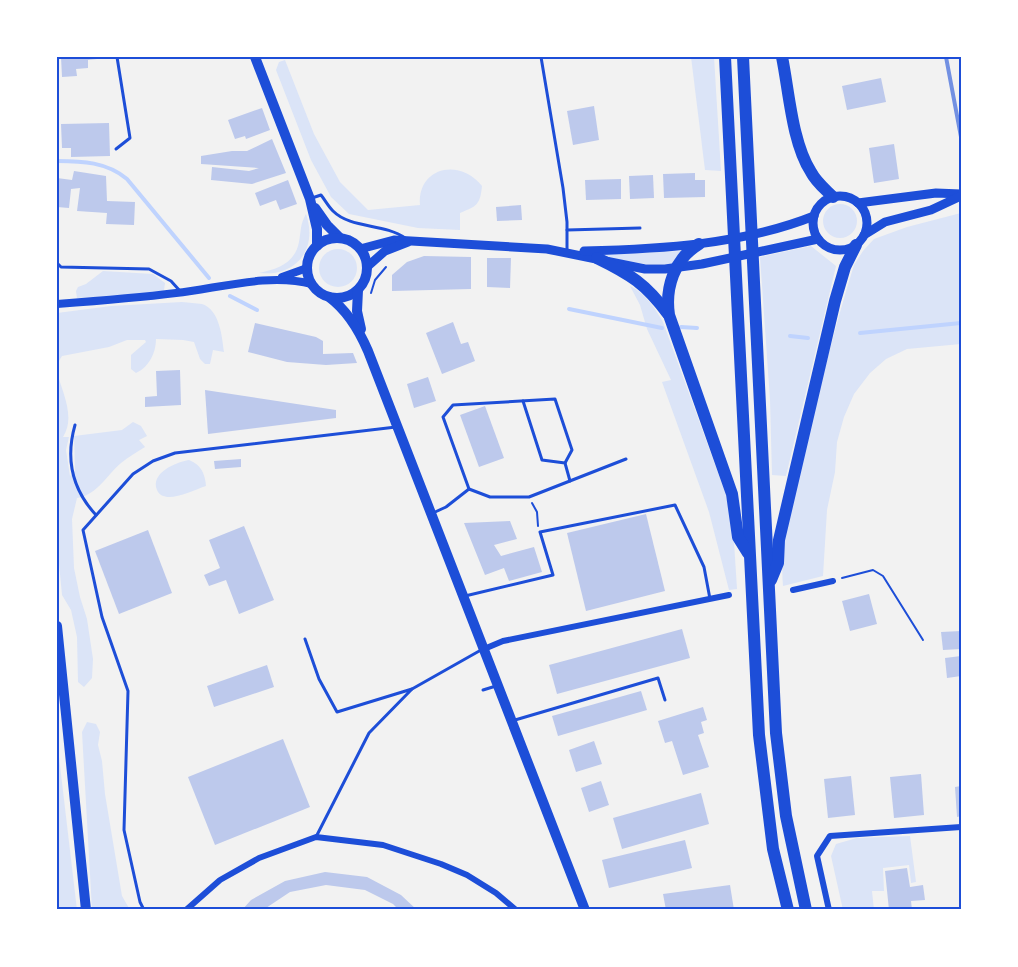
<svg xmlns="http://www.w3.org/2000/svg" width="1018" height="967" font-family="'Fira Sans Condensed',sans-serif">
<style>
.green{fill:#dbe4f7}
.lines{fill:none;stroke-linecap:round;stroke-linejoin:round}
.stream{stroke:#bfd3fe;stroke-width:4}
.building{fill:#bdc9ec}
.path{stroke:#1d4ed8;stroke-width:2}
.service{stroke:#1d4ed8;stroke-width:3}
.minor{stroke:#1d4ed8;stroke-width:6}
.tertiary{stroke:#1d4ed8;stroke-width:8}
.secondary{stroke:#1d4ed8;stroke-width:9}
.primary{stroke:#1d4ed8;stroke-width:10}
.trunk{stroke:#1d4ed8;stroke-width:10}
.motorway{stroke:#1d4ed8;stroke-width:12}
.rail{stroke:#7290e2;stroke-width:4}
.neatline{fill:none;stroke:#1d4ed8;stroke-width:2}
</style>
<rect width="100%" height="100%" fill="#f2f2f2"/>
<g class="green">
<path d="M691,57H714L721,171L705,170Z"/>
<path d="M285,60L314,134L340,182L368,210L420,205C417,168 459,157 482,186C480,205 477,206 460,213V230L418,228L349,214L331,197L311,160L276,70L279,62Z"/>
<circle cx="840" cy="221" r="17"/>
<path d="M961,213V344L907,349L886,359L870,373L854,394L844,417L837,442L835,472L827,510L823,576L783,586C779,543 793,501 803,460C818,394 834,329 854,265L863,251L874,239L907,227Z"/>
<path d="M306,214C315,239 306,265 279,272C273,274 266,273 259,273C278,269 295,263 299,242C301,232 300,224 306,214Z"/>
<path d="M811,246L836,266L786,476L772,475L770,400L760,257Z"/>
<circle cx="338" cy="268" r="19"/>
<path d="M681,251L672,264H645L595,255Z"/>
<path d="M103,271L153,274L165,283L164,290L160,293L77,298L76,291L78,287L86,284Z"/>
<path d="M630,286C645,293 655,308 663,322L725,492L733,526L737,589L729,590L709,512L662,382L671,380L647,329L640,305Z"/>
<path d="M182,302C189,303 196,303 202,304C220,310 222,337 224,352L213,350L210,364H205L200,359L194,342L183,340L156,339C156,353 149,367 136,373L131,369V355L146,342L145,340H127L109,347L62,356L57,364V313L111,306Z"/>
<path d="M57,372C62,392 76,417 63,437H69L66,450L70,476L75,471L74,436L122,430L133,422L141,426L147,436L139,440L145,447C137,452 128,457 121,463C106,476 97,495 77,498L72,519L74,568L80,597L87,619L93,659L92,678L84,687L78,682L77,637L71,610L62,595L57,543Z"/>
<path d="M189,460C201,465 205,473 206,486C194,490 181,497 169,497C164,497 159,495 157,490C150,473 176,462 189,460Z"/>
<path d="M87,722L96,724L100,732L98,745L102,761L105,794L122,896L130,910H92L82,732Z"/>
<path d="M57,740L77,910H57Z"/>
<path d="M910,836L916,882L911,883L909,865L883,868L884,891H872L874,910H843L831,856L836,844L857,838Z"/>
</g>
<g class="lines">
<g class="stream">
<path d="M57,161C82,161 107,162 127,179L209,278"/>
<path d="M230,296L257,310"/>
<path d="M569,309L662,328"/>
<path d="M681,327L697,328"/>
<path d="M860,333L961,323"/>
<path d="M790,336L808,338"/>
</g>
</g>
<g class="building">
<path d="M61,57H97V59L88,60V68L76,69L77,76L62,77Z"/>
<path d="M881,78L886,102L847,110L842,86Z"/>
<path d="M594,106L599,140L573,145L567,111Z"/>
<path d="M262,108L270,130L246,139L245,136L235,139L228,120Z"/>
<path d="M109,123L110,156L71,157V148H62L61,124Z"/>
<path d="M272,139L286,173L252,184L211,180L212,167L249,171L259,168L201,164V156L232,151H247Z"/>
<path d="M894,144L899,179L874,183L869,148Z"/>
<path d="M74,171L106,176L107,201L135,202L134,225L106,224L107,213L77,211L80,188L71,189L69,208L57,207V178L72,180Z"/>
<path d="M695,173V180H705V197L664,198L663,174Z"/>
<path d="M653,175L654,198L630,199L629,176Z"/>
<path d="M621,179V199L586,200L585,180Z"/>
<path d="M288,180L297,204L280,210L276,200L260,206L255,193Z"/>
<path d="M521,205L522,220L497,221L496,207Z"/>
<path d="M424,256L471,257V289L392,291V275L407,262Z"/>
<path d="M487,258H511L510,288L487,287Z"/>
<path d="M453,322L461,344L468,342L475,361L442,374L426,333Z"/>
<path d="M255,323L316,337L323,341V354L353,353L357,363L326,365L287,362L248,352Z"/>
<path d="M180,370L181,405L145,407V397L157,396L156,371Z"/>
<path d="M428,377L436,401L414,408L407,384Z"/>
<path d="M205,390L336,410V418L208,434Z"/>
<path d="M485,406L504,458L479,467L460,415Z"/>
<path d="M241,459V467L215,469L214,461Z"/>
<path d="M646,514L665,591L586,611L567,533Z"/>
<path d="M510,521L517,539L494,545L501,556L534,547L542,572L509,581L504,568L485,575L464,523Z"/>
<path d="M244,526L274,600L239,614L226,580L209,586L204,575L220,568L209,540Z"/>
<path d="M148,530L172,593L119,614L95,551Z"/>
<path d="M869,594L877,624L850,631L842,601Z"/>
<path d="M682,629L690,658L557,694L549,665Z"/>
<path d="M961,631V649L943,650L941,632Z"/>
<path d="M961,656V676L947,678L945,658Z"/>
<path d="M267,665L274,687L214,707L207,686Z"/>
<path d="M641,691L647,710L558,736L552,716Z"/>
<path d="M703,707L707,720L701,722L704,733L698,735L709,767L683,775L672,741L665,743L658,721Z"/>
<path d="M283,739L310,807L215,845L188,777Z"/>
<path d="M594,741L602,764L576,772L569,750Z"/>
<path d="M921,774L924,815L894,818L890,777Z"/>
<path d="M851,776L855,815L828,818L824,779Z"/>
<path d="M601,781L609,805L589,812L581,788Z"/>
<path d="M961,786V816L957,817L955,787Z"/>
<path d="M701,793L709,824L622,849L613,818Z"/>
<path d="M685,840L692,868L609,888L602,860Z"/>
<path d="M907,868L910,887L923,885L925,900L911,901L912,910H889L885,871Z"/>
<path d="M325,872L367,877L401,895L417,910H399L393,904L365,890L326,885L290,892L263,910H242L251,900L285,881Z"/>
<path d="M730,885L734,910H666L663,894Z"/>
</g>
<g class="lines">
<g class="path">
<path d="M371,293L375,280L386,267"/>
<path d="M532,503L537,512L538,526"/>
<path d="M842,578L873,570L883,576L923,640"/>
</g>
<g class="service">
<path d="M541,57L563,188L567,222V251"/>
<path d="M116,149L130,138L117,57"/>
<path d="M312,198L321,195C325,200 328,206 333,211C351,229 384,223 405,238"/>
<path d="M567,230L640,228"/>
<path d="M57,263L61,267L149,269L171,281L180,291"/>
<path d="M523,401L542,460L565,463L570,481"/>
<path d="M75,425C65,460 72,489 96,515"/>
<path d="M469,489L443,417L453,405L555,399L572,450L565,463"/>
<path d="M433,513L446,507L469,489L490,497H529L626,459"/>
<path d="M465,596L553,575L540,532L675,505L704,567L710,599"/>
<path d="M305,639L319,679L337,712L412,689L369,733L317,835"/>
<path d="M412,689L481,650"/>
<path d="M483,690L496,686"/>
<path d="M515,720L658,678L665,700"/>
<path d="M144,910L140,902L124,830L128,691L102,617L83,530L133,474L153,461L175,453L396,427"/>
</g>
<g class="minor">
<path d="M793,590L833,581"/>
<path d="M484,649L503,641L729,595"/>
<path d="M186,910L220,880L259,858L316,837L383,845L441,864L467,875L496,893L516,910"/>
<path d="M829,910L817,856L830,836L961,827"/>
</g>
<g class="tertiary">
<path d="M282,277L307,268"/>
<path d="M57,304C97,301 136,298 176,293C220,288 268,273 312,284"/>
</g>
<g class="secondary">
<circle cx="840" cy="223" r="27"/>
<path d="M858,203L936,193L961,194"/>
<path d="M864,235L885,222L931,210L961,196"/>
<path d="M360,249L394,240L547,249L645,269H665L702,264L818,239"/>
<path d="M584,251C661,249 741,245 814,216"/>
<path d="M367,267L385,251L408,242"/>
</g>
<g class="primary">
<path d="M255,57L310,199L317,229V246"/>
<path d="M315,208L327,225L340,238"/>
<circle cx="337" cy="268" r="30"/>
<path d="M358,290L357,311L361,329"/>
<path d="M329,297C348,311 359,330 368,351L585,910"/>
</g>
<path class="trunk" d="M57,626L86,910"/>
<g class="motorway">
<path d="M725,57L759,735L773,849L788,910"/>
<path d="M743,57L776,733L786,816L806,910"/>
<path d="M782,57C789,91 792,143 811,172C816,182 825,189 833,197"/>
<path d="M699,244C674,259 665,288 669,315L732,494L738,537L748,553"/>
<path d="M597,258C630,274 646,284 668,314"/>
<path d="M771,580L778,563L779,540L835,301L845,267L856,245"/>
</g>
<path class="rail" d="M946,57L961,137"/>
</g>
<rect width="1018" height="967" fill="none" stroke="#ffffff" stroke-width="117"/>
<rect x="58" y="58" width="902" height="850" class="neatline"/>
</svg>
